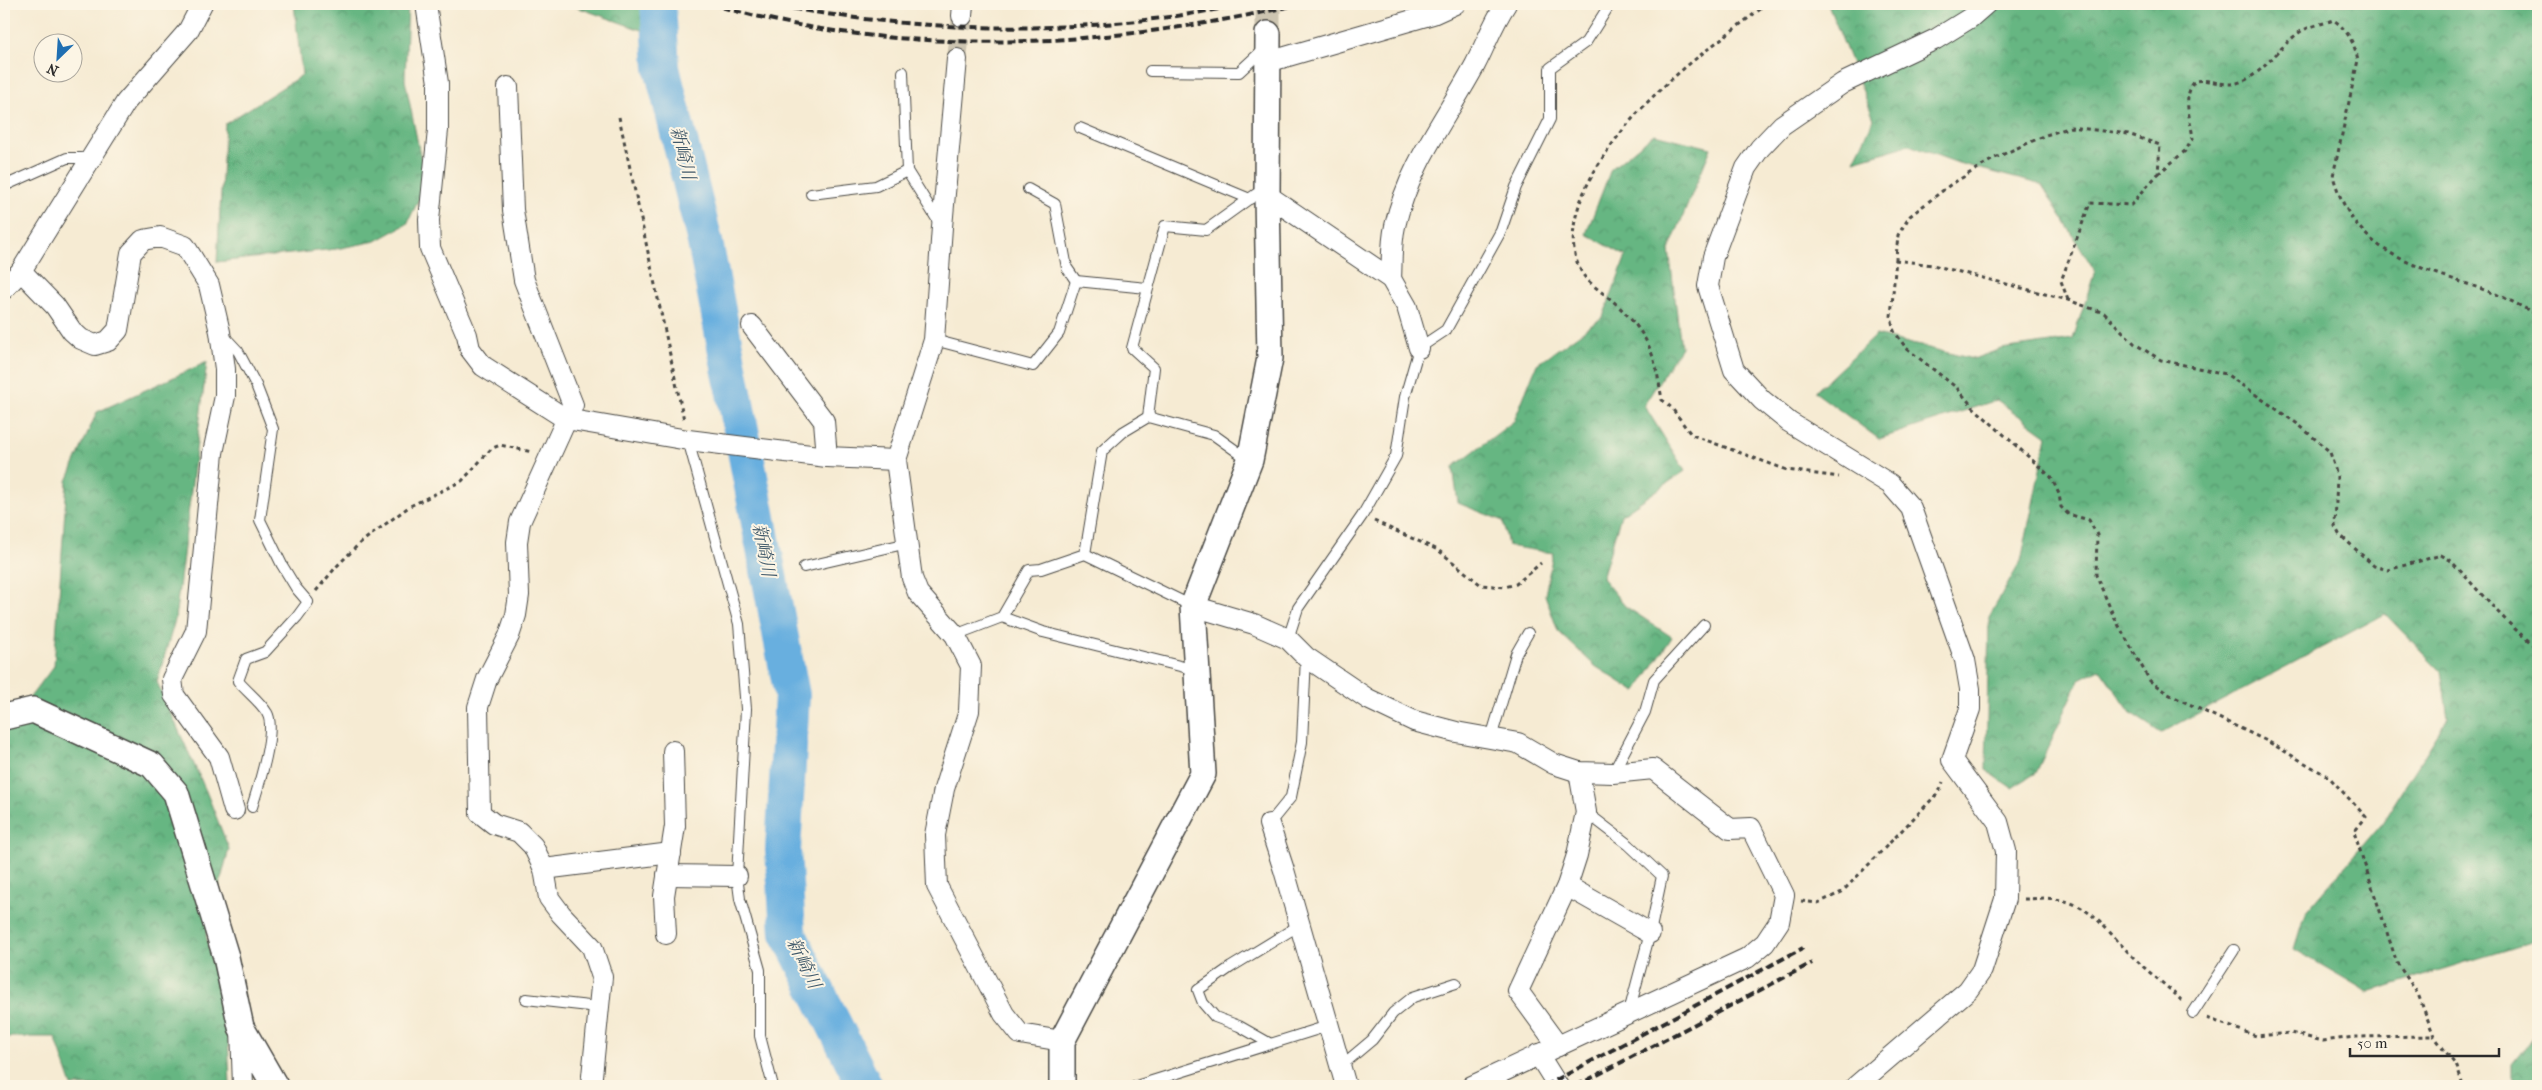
<svg xmlns="http://www.w3.org/2000/svg" width="2542" height="1090" font-family="'IM FELL French Canon','Noto Serif JP',serif">
<style>
.forest{fill:url(#forest-crowns);stroke:#487056}
.lines{fill:none;stroke-linecap:round;stroke-linejoin:round}
.river{stroke:#68afdf;stroke-width:36}
.minor-tunnel{stroke:#cdc5b1;stroke-width:20;stroke-dasharray:20 10;stroke-linecap:butt}
.tertiary-tunnel{stroke:#cdc5b1;stroke-width:25;stroke-dasharray:25 12;stroke-linecap:butt}
.service-casing{stroke:#494844;stroke-width:12}
.minor-casing{stroke:#494844;stroke-width:22}
.tertiary-casing{stroke:#494844;stroke-width:28}
.path{stroke:#494844;stroke-width:3;stroke-dasharray:4 4;stroke-linecap:butt}
.service{stroke:#fff;stroke-width:10}
.minor{stroke:#fff;stroke-width:20}
.tertiary{stroke:#fff;stroke-width:25}
.rail{stroke:#2b2b2b;stroke-width:4;stroke-dasharray:8 4;stroke-linecap:butt}
.labels{text-anchor:middle;stroke-width:4;stroke-linejoin:round;paint-order:stroke}
.water-label{font-size:18px;font-style:italic;fill:#40596a;stroke:#fcf5e5}
</style>
<defs>
<pattern id="forest-crowns" width="20" height="18" patternUnits="userSpaceOnUse" patternTransform="scale(1.25)"><rect width="20" height="18" fill="#66b682"/><path d="M2 6a3 3 0 1 1 6 0M12 15a3 3 0 1 1 6 0" fill="none" stroke="#54946b"/></pattern>
</defs>
<rect width="100%" height="100%" fill="#fcf5e5"/>
<filter id="ink" filterUnits="userSpaceOnUse"><feTurbulence type="fractalNoise" baseFrequency=".02" numOctaves="2"/><feDisplacementMap in="SourceGraphic" scale="10" xChannelSelector="R" yChannelSelector="G"/><feConvolveMatrix kernelMatrix="1 2 1 2 8 2 1 2 1" color-interpolation-filters="sRGB"/></filter>
<filter id="wash" filterUnits="userSpaceOnUse"><feTurbulence type="fractalNoise" baseFrequency=".0096" numOctaves="4" result="noise"/><feDisplacementMap in="SourceGraphic" scale="20" xChannelSelector="R" yChannelSelector="G"/><feGaussianBlur stdDeviation="1.12" result="paint"/><feColorMatrix in="noise" values="0 0 0 0 0 0 0 0 0 0 0 0 0 0 0 0 0 1.4 0 .05"/><feComposite in="paint" operator="in"/></filter>
<g filter="url(#wash)">
<rect width="100%" height="100%" fill="#f6ebd3"/>
<g class="forest">
<path d="M294,4H408L405,80L426,184L407,224L376,241L336,249L217,262L225,124L302,75Z"/>
<path d="M568,4H643L644,31Z"/>
<path d="M1828,4H2538V940L2368,992L2294,949L2305,913L2382,823L2448,718L2441,671L2385,614L2161,733L2131,713L2100,669L2080,679L2036,773L2012,788L1986,770L1989,617L2021,561L2047,436L1997,400L1879,439L1815,392L1876,335L1973,359L2001,349L2073,339L2095,271L2042,185L1958,163L1909,145L1854,161L1874,119Z"/>
<path d="M1654,134L1711,148L1669,250L1681,347L1644,405L1685,471L1621,515L1602,578L1625,606L1672,637L1636,692L1595,666L1558,631L1545,595L1553,553L1508,546L1503,521L1458,503L1453,467L1514,421L1537,364L1603,317L1626,256L1586,234L1611,169Z"/>
<path d="M207,362L175,620L157,682L206,791L229,849L206,935L228,1035L230,1086H72L55,1037H4V731L54,666L67,481L97,412Z"/>
<path d="M2538,1031V1086H2512V1064Z"/>
</g>
<g class="lines">
<path class="river" d="M658,4L662,68L705,242L792,695L783,850L788,933L865,1086"/>
</g>
</g>
<g filter="url(#ink)">
<g class="lines">
<path class="minor-tunnel" d="M957,59L962,16"/>
<path class="tertiary-tunnel" d="M1268,4V34"/>
<g class="service-casing">
<g id="service">
<path d="M1150,71L1239,72L1266,47"/>
<path d="M903,72L907,171L940,224"/>
<path d="M1080,128L1250,199"/>
<path d="M4,186L67,158H91"/>
<path d="M1028,189L1055,204L1067,268L1076,281"/>
<path d="M811,194L876,186L907,171"/>
<path d="M223,335L238,351L256,385L273,429L260,520L282,565L296,588L308,602L297,617L265,652L246,659L238,681C247,692 260,701 267,713C277,729 258,788 252,807"/>
<path d="M934,340L1033,366L1059,333L1076,281L1147,288"/>
<path d="M1148,417L1154,368L1132,348L1165,226L1206,230L1256,194L1266,195"/>
<path d="M688,440L739,624L746,709L737,876L740,899L760,970V1036L773,1086"/>
<path d="M1085,554L1102,451L1123,432L1148,417L1214,435L1249,460"/>
<path d="M804,567L908,543"/>
<path d="M1002,617L1043,632L1196,670"/>
<path d="M955,635L1002,617L1029,570L1041,569L1085,554L1192,606"/>
<path d="M1288,639L1298,608L1362,516L1396,456L1405,397L1419,348L1446,330L1501,231L1516,187L1550,119V68L1586,42L1610,4"/>
<path d="M1491,738L1516,654L1528,633"/>
<path d="M1613,773L1645,712L1654,680L1704,625"/>
<path d="M1586,812L1629,845L1662,876L1650,933L1629,1012"/>
<path d="M1269,824L1291,797L1302,742L1306,657"/>
<path d="M526,999L598,1007"/>
<path d="M2193,1013L2234,950"/>
<path d="M1269,1043L1239,1026L1215,1017L1203,1003L1198,990L1231,967L1298,926"/>
<path d="M1341,1066L1372,1040L1393,1013L1413,997L1456,983"/>
<path d="M1136,1086L1328,1026"/>
</g>
</g>
<g class="minor-casing">
<g id="minor">
<path d="M426,4L438,83V130L429,220L430,248L467,335L470,349L483,366L566,419L688,440L827,457L896,460"/>
<path d="M962,16L963,4"/>
<path d="M957,59L942,227L934,340L896,460L912,578L918,593L955,635L971,666L969,711L944,789L935,835L937,886L1004,1014L1020,1034L1062,1041"/>
<path d="M1268,62L1433,14L1455,4"/>
<path d="M508,87L513,210L524,280L573,405L520,522L517,542L519,595L516,615L509,636L487,679L478,707L480,813L494,824L519,832L533,846L544,869L549,898L561,914L592,947L602,977L591,1086"/>
<path d="M1267,195L1391,279L1407,307L1419,348"/>
<path d="M21,271L55,306L72,331L81,339L95,345L108,341L118,330L131,253L143,240L160,237L185,246L209,285L220,332L225,369V396L213,453L196,631L172,679L174,695L219,757L234,810"/>
<path d="M1391,279C1392,262 1391,243 1395,226C1408,167 1447,117 1475,65C1486,44 1493,23 1506,4"/>
<path d="M4,289L21,271L126,102L188,31L202,4"/>
<path d="M752,326L824,421L827,457"/>
<path d="M1193,606L1254,624L1288,639L1306,657L1368,699L1414,721L1456,732L1518,743L1554,764L1579,772L1613,773L1653,769L1730,829L1751,828L1784,895L1779,922L1765,943L1747,958L1472,1086"/>
<path d="M1269,824L1284,870L1346,1086"/>
<path d="M544,869L671,853"/>
<path d="M667,875L737,876"/>
<path d="M1567,886L1650,933"/>
<path d="M666,934L664,896L675,826L673,751"/>
<path d="M241,1028L243,1086"/>
<path d="M1558,1046L1518,991L1567,886L1577,855L1586,812L1579,772"/>
<path d="M1538,1054L1558,1086"/>
<path d="M1856,1086L1968,990L1982,970L2005,899L2006,851L1998,822L1952,760L1970,709V689L1965,660L1911,508L1890,484L1789,422L1762,400L1734,370L1708,286L1713,257L1746,168L1760,148L1782,125L1843,83L1936,39L1970,18L1986,4"/>
</g>
</g>
<g class="tertiary-casing">
<g id="tertiary">
<path d="M4,717L33,710L152,765L176,793L226,957L241,1027L275,1086"/>
<path d="M1062,1086V1041L1203,774L1193,606L1250,460L1270,358L1267,195L1268,34"/>
</g>
</g>
<g class="path">
<path d="M1767,4C1732,31 1695,57 1663,87C1621,126 1548,213 1582,273C1588,283 1603,293 1613,301C1650,336 1654,351 1662,400C1675,408 1681,423 1692,435L1787,470L1839,477"/>
<path d="M619,117L684,420"/>
<path d="M2158,174L2185,151L2193,139C2191,119 2181,98 2195,81C2209,78 2222,87 2237,83C2263,76 2279,46 2300,32C2309,26 2323,24 2333,20C2347,28 2355,45 2358,60L2333,176C2356,258 2420,266 2490,292C2507,298 2522,307 2538,315"/>
<path d="M1895,260L1933,265L2068,300L2104,313L2135,344L2161,360L2226,374L2299,425L2330,452L2337,476L2335,526L2339,534L2374,566L2388,570L2441,555L2450,560C2479,590 2504,623 2538,648"/>
<path d="M2068,300L2061,281L2090,203L2131,205L2158,174L2160,145L2128,134L2071,127L2046,135L1995,158L1950,185L1910,216L1898,235L1891,317L1894,331L1906,348L1957,388L1973,407L2051,477L2059,494L2061,507L2068,514L2089,520L2097,535L2096,575L2114,617L2150,681L2168,694L2267,741L2329,777L2366,817L2354,832L2397,963L2418,994L2434,1036L2457,1067L2463,1086"/>
<path d="M1374,521L1438,550L1481,585L1505,587L1516,584L1541,563"/>
<path d="M316,591L337,566L360,543L410,506L462,481L491,449L500,445L532,452"/>
<path d="M2024,899C2034,899 2045,897 2055,899C2091,903 2110,935 2134,958C2150,974 2168,986 2183,1002"/>
<path d="M1801,901L1818,903L1842,892L1939,792L1943,782"/>
<path d="M2207,1018L2256,1036L2291,1033L2323,1041L2355,1037L2434,1036"/>
</g>
<use href="#service" class="service"/>
<use href="#minor" class="minor"/>
<use href="#tertiary" class="tertiary"/>
<g class="rail">
<path d="M711,4C898,60 1112,48 1300,4"/>
<path d="M769,4C921,34 1090,37 1243,4"/>
<path d="M1545,1086L1803,948"/>
<path d="M1576,1086L1812,963"/>
</g>
</g>
</g>
<g class="labels">
<g class="water-label">
<text transform="translate(683 153) rotate(76)" y="6">新崎川</text>
<text transform="translate(764 550) rotate(79)" y="6">新崎川</text>
<text transform="translate(804 963) rotate(64)" y="6">新崎川</text>
</g>
</g>
<rect width="2542" height="1090" fill="none" stroke="#fcf5e5" stroke-width="20"/>
<g transform="translate(58 58) rotate(205)"><circle r="24" fill="#fcf5e5" stroke="#a8a49b"/>
<path d="M0-4L9 19L0 12L-9 19Z" fill="#1f6fb2"/>
<text y="-8" font-size="14" font-weight="bold" text-anchor="middle" fill="#2b2b2b">N</text>
</g>
<path d="M2350 1048v8h149v-8" fill="none" stroke="#2b2b2b" stroke-width="2.5"/>
<text x="2357" y="1048" font-size="15" fill="#2b2b2b" stroke="#fcf5e5" stroke-width="4" paint-order="stroke">50 m</text>
</svg>
